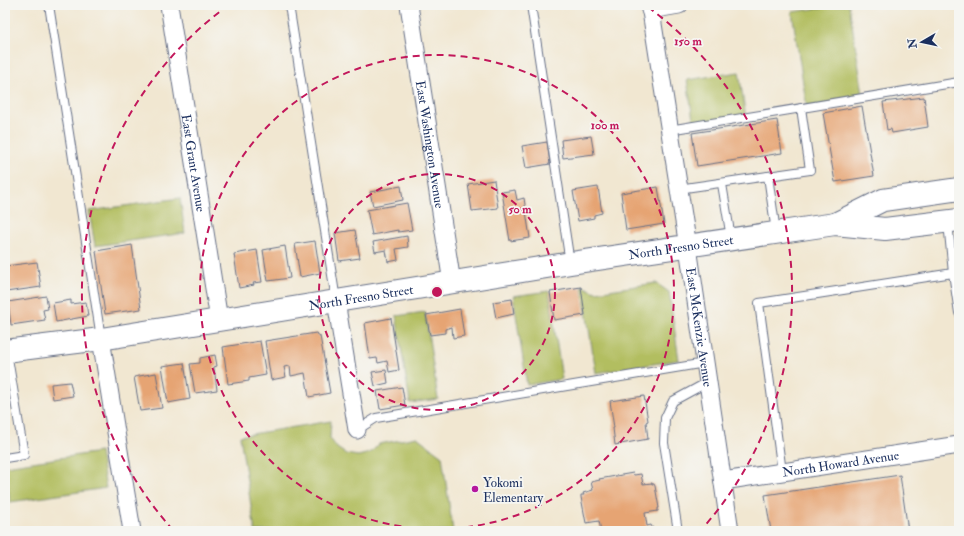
<svg xmlns="http://www.w3.org/2000/svg" width="964" height="536" font-family="'IM FELL Double Pica',serif">
<style>
.green{fill:#b2be60;stroke:#66765f}
.building{fill:#e6a473}
.lines{fill:none;stroke-linecap:round;stroke-linejoin:round}
.service-casing{stroke:#666f86;stroke-width:10}
.minor-casing{stroke:#666f86;stroke-width:19}
.secondary-casing{stroke:#666f86;stroke-width:24}
.service{stroke:#fff;stroke-width:8}
.minor{stroke:#fff;stroke-width:17}
.secondary{stroke:#fff;stroke-width:22}
.ring{fill:none;stroke:#c2185b;stroke-width:2;stroke-dasharray:7 5}
.poi-dot{fill:#b5179e;stroke:#f6f6f2;stroke-width:1.5}
.labels{text-anchor:middle;stroke-width:3.5;stroke-linejoin:round;paint-order:stroke}
.street-label{font-size:13px;fill:#1b2f5e;stroke:#f6f6f2}
.poi-label{font-size:13px;fill:#1b2f5e;stroke:#f6f6f2;text-anchor:start}
.centre{fill:#c2185b;stroke:#f6f6f2;stroke-width:2}
.ring-label{font-size:12px;text-anchor:middle;font-weight:bold;fill:#c2185b;stroke:#f6f6f2;stroke-width:3.5;stroke-linejoin:round;paint-order:stroke}
</style>
<rect width="100%" height="100%" fill="#f6f6f2"/>
<filter id="ink" filterUnits="userSpaceOnUse"><feTurbulence type="fractalNoise" baseFrequency=".025" numOctaves="2"/><feDisplacementMap in="SourceGraphic" scale="8" xChannelSelector="R" yChannelSelector="G"/><feConvolveMatrix kernelMatrix="1 2 1 2 8 2 1 2 1" color-interpolation-filters="sRGB"/></filter>
<filter id="wash" filterUnits="userSpaceOnUse"><feTurbulence type="fractalNoise" baseFrequency=".012" numOctaves="4" result="noise"/><feDisplacementMap in="SourceGraphic" scale="16" xChannelSelector="R" yChannelSelector="G"/><feGaussianBlur stdDeviation="0.9" result="paint"/><feColorMatrix in="noise" values="0 0 0 0 0 0 0 0 0 0 0 0 0 0 0 0 0 1.4 0 .05"/><feComposite in="paint" operator="in"/></filter>
<g filter="url(#wash)">
<rect width="100%" height="100%" fill="#f1e7d1"/>
<g class="green">
<path d="M839,5H849L864,100L807,109L792,12Z"/>
<path d="M739,72L746,118L694,126L687,80Z"/>
<path d="M180,198L185,233L95,246L89,211Z"/>
<path d="M656,283L669,292L679,360L596,373L582,286L596,292Z"/>
<path d="M549,291L562,379L527,385L513,296Z"/>
<path d="M425,312L438,399L410,403L396,316Z"/>
<path d="M331,421L330,438L337,448L346,454L358,456L370,453L379,444L417,437L442,456L453,531H255L240,436Z"/>
<path d="M100,452L106,488L10,502L5,466Z"/>
</g>
<g id="blocks">
<g class="building">
<path d="M924,97L928,127L892,133L891,129L887,130L883,102Z"/>
<path d="M862,106L874,176L835,182L823,113Z"/>
<path d="M777,120L782,153L697,166L692,133Z"/>
<path d="M591,136L594,154L563,158L561,140Z"/>
<path d="M547,142L550,164L526,168L522,146Z"/>
<path d="M494,180L498,208L472,211L468,184Z"/>
<path d="M401,186L403,200L373,206L370,192Z"/>
<path d="M598,187L602,213L594,215V218L578,221L573,191Z"/>
<path d="M658,187L664,224L626,230L621,193Z"/>
<path d="M515,190L517,200L524,198L530,238L510,241L502,192Z"/>
<path d="M407,203L412,230L398,232V230L372,235L367,210Z"/>
<path d="M355,230L360,258L339,261L335,233Z"/>
<path d="M407,236L408,247L396,249L398,260L388,262L386,250L375,252L373,242Z"/>
<path d="M315,241L320,273L300,277L295,244Z"/>
<path d="M132,245L141,309L105,314L96,251Z"/>
<path d="M285,246L290,278L268,281L263,250Z"/>
<path d="M257,250L262,282L253,283L254,285L239,288L234,254Z"/>
<path d="M37,262L41,287L6,292L5,266Z"/>
<path d="M581,287L585,315L554,320L550,292Z"/>
<path d="M46,296L48,309L43,310L45,320L11,325L8,302Z"/>
<path d="M512,299L514,314L496,318L493,302Z"/>
<path d="M71,300V304L86,302L88,316L56,322L53,303Z"/>
<path d="M460,309L464,336L453,338L452,327L445,329V333L430,335L426,315Z"/>
<path d="M391,318L399,370L389,372L387,361L378,363L377,358L370,359L365,323Z"/>
<path d="M316,333L320,336L330,393L309,397L305,373L291,376L290,366L284,367L286,377L271,380L265,341Z"/>
<path d="M260,341L266,375L249,378V381L228,384L223,347Z"/>
<path d="M215,355L217,366L214,367L217,390L195,393L190,364L200,363V358Z"/>
<path d="M184,363L190,399L168,403L162,366Z"/>
<path d="M386,370L388,383L375,386L372,372Z"/>
<path d="M156,373L162,408L140,411L134,377Z"/>
<path d="M70,382L73,396L53,399L51,384Z"/>
<path d="M402,387L405,405L380,409L377,391Z"/>
<path d="M644,396L648,421L646,422L648,439L615,445L613,428H614L610,401Z"/>
<path d="M633,473L634,475L641,474L643,484L652,483V484H654L655,486L659,508H658V511L645,513L647,526L651,525L654,531H601L599,521L586,523L581,497V495H584L583,493L593,490L591,482L600,480L599,479Z"/>
<path d="M900,475L908,531H771L765,495Z"/>
</g>
</g>
</g>
<g filter="url(#ink)">
<use href="#blocks" fill-opacity="0" stroke="#666f86" stroke-width="1"/>
<g class="lines">
<g class="service-casing">
<g id="service">
<path d="M49,5L101,338"/>
<path d="M289,5L336,300"/>
<path d="M531,5L570,263"/>
<path d="M669,130L959,82"/>
<path d="M768,176L810,170L801,108"/>
<path d="M722,184L731,238"/>
<path d="M678,189L768,176L776,232"/>
<path d="M948,222L953,273L959,313"/>
<path d="M357,430L376,418L705,363"/>
<path d="M5,458L24,455L7,352"/>
<path d="M782,472L759,303L953,273"/>
<path d="M678,531L664,443L665,418L673,401L708,382"/>
</g>
</g>
<g class="minor-casing">
<g id="minor">
<path id="s1" d="M169,5L219,320"/>
<path id="s2" d="M409,5L452,283"/>
<path id="s3" d="M650,5L688,247L730,531"/>
<path d="M650,10L679,5"/>
<path d="M336,301L357,430"/>
<path d="M101,339L132,531"/>
<path id="s4" d="M723,481L959,445"/>
</g>
</g>
<g class="secondary-casing">
<g id="secondary">
<path d="M835,224L883,200L959,189"/>
<path id="s5" d="M5,351L101,339L571,263L835,224L885,229L959,220"/>
</g>
</g>
<use href="#service" class="service"/>
<use href="#minor" class="minor"/>
<use href="#secondary" class="secondary"/>
</g>
</g>
<g class="ring">
<circle cx="437" cy="292" r="118"/>
<circle cx="437" cy="292" r="237"/>
<path d="M173 530A355 355 0 0 1 226 7M648 7A355 355 0 0 1 701 530"/>
</g>
<circle class="poi-dot" cx="475" cy="489" r="4"/>
<g class="labels">
<g class="street-label">
<text dy="5" stroke="none"><textPath href="#s2" startOffset="141">East Washington Avenue</textPath></text>
<text dy="5" stroke="none"><textPath href="#s1" startOffset="160">East Grant Avenue</textPath></text>
<text dy="5" stroke="none"><textPath href="#s5" startOffset="684">North Fresno Street</textPath></text>
<text dy="5" stroke="none"><textPath href="#s5" startOffset="360">North Fresno Street</textPath></text>
<text dy="5" stroke="none"><textPath href="#s3" startOffset="326">East McKenzie Avenue</textPath></text>
<text dy="5" stroke="none"><textPath href="#s4" startOffset="119">North Howard Avenue</textPath></text>
</g>
<g class="poi-label">
<text x="483" y="487">Yokomi<tspan x="483" dy="15">Elementary</tspan></text>
</g>
</g>
<circle cx="437" cy="292" r="6" class="centre"/>
<g class="ring-label">
<text x="688" y="45">150 m</text>
<text x="605" y="129">100 m</text>
<text x="520" y="213">50 m</text>
</g>
<rect width="964" height="536" fill="none" stroke="#f6f6f2" stroke-width="20"/>
<g transform="translate(922 42) rotate(261)" stroke="#f6f6f2" stroke-width="3" paint-order="stroke">
<path d="M0-3L7 15L0 10L-7 15Z" fill="#1b2f5e"/>
<text y="-6" font-size="11" font-weight="bold" text-anchor="middle" fill="#1b2f5e">N</text>
</g>
</svg>
